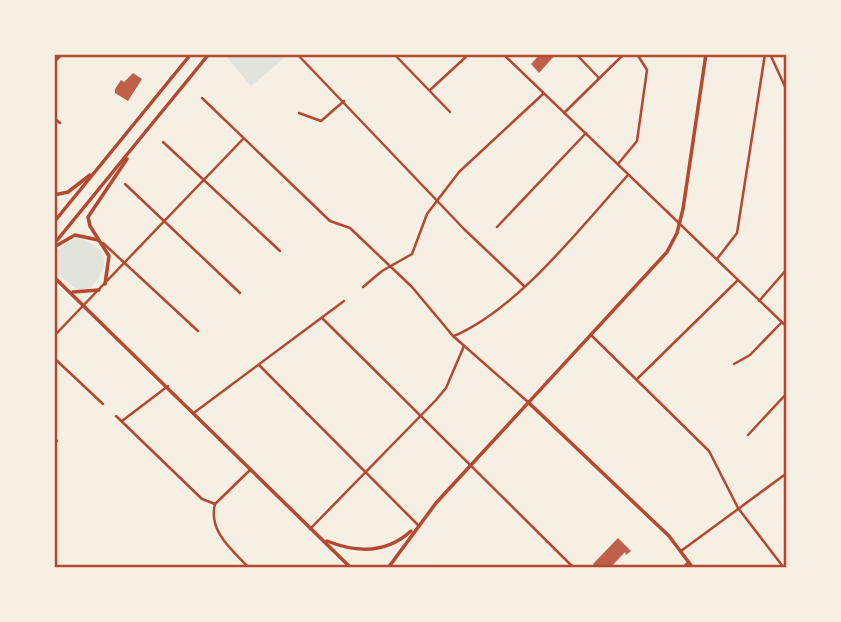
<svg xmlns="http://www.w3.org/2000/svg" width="841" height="622" font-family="'DM Sans',sans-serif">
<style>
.green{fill:#e2e4dc}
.building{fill:#bf614a}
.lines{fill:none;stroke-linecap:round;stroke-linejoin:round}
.minor{stroke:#b5482f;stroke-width:2.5}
.tertiary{stroke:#b5482f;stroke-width:2.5}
.secondary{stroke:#b5482f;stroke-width:3.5}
.trunk{stroke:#b5482f;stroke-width:3.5}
.neatline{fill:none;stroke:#b5482f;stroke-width:2.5}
</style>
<rect width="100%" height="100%" fill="#f6efe4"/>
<g class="green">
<path d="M224,54H289L251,86Z"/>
<path d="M76,237C109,248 112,263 90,289L78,290L54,271V253Z"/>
</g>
<g class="building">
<path d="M540,54H556L539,73L531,64Z"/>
<path d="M133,73L142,79L128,101L115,93V89L121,80L124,82Z"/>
<path d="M618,538L631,551L626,555L625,552L610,568H597L593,564Z"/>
</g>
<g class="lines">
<g class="minor">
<path d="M394,54L450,112"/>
<path d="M576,54L599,78"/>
<path d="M770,54L787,91"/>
<path d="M298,55L464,229L524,286"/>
<path d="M430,90L469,54"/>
<path d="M202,98L330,221L350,228L412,287L453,336L528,402"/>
<path d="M299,113L321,121L344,101"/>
<path d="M564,113L624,54"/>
<path d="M54,118L60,123"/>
<path d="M163,142L280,251"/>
<path d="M618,164L637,141L647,70L637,54"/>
<path d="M125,184L240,293"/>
<path d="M497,227L586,133"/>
<path d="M103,243L198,331"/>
<path d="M717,259L737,233L765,54"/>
<path d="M363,287L382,271L412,254L427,214L459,172L543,94"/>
<path d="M759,301L787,269"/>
<path d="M323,319L574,568"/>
<path d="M591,335L709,451L738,508L784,568"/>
<path d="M54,336L243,139"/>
<path d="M454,336C519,308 580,228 628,175"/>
<path d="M54,358L103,404"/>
<path d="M734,364L750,355L782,322"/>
<path d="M259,365L418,525"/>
<path d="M638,378L738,280"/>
<path d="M195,412L344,301"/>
<path d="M116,416L202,499L215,504"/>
<path d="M122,421L168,386"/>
<path d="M748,435L787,393"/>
<path d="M54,438L57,441"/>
<path d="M215,504C208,531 232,550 249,568"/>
<path d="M215,504L250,470"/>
<path d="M310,529L436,400L446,388L464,346"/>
<path d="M681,551L787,473"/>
<path d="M682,568L689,562"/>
</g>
<path class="tertiary" d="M503,54L787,327"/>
<g class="secondary">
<path d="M54,62L61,54"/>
<path d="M54,277L351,568"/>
<path d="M73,292L99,290"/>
<path d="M528,402L669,536L693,568"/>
<path d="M327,541C357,553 386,554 411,531"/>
<path d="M388,568L436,503L667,252L677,233L683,209L706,54"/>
</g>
<g class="trunk">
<path d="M54,195L68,192L90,175"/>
<path d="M54,222L191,54"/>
<path d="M54,244L209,54"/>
<path d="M54,247L75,235L98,240"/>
<path d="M105,284L109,256L90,226L88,217L127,159"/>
</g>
</g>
<rect width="841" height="622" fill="none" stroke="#f6efe4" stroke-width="112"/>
<rect x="56" y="56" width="729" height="510" class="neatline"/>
</svg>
